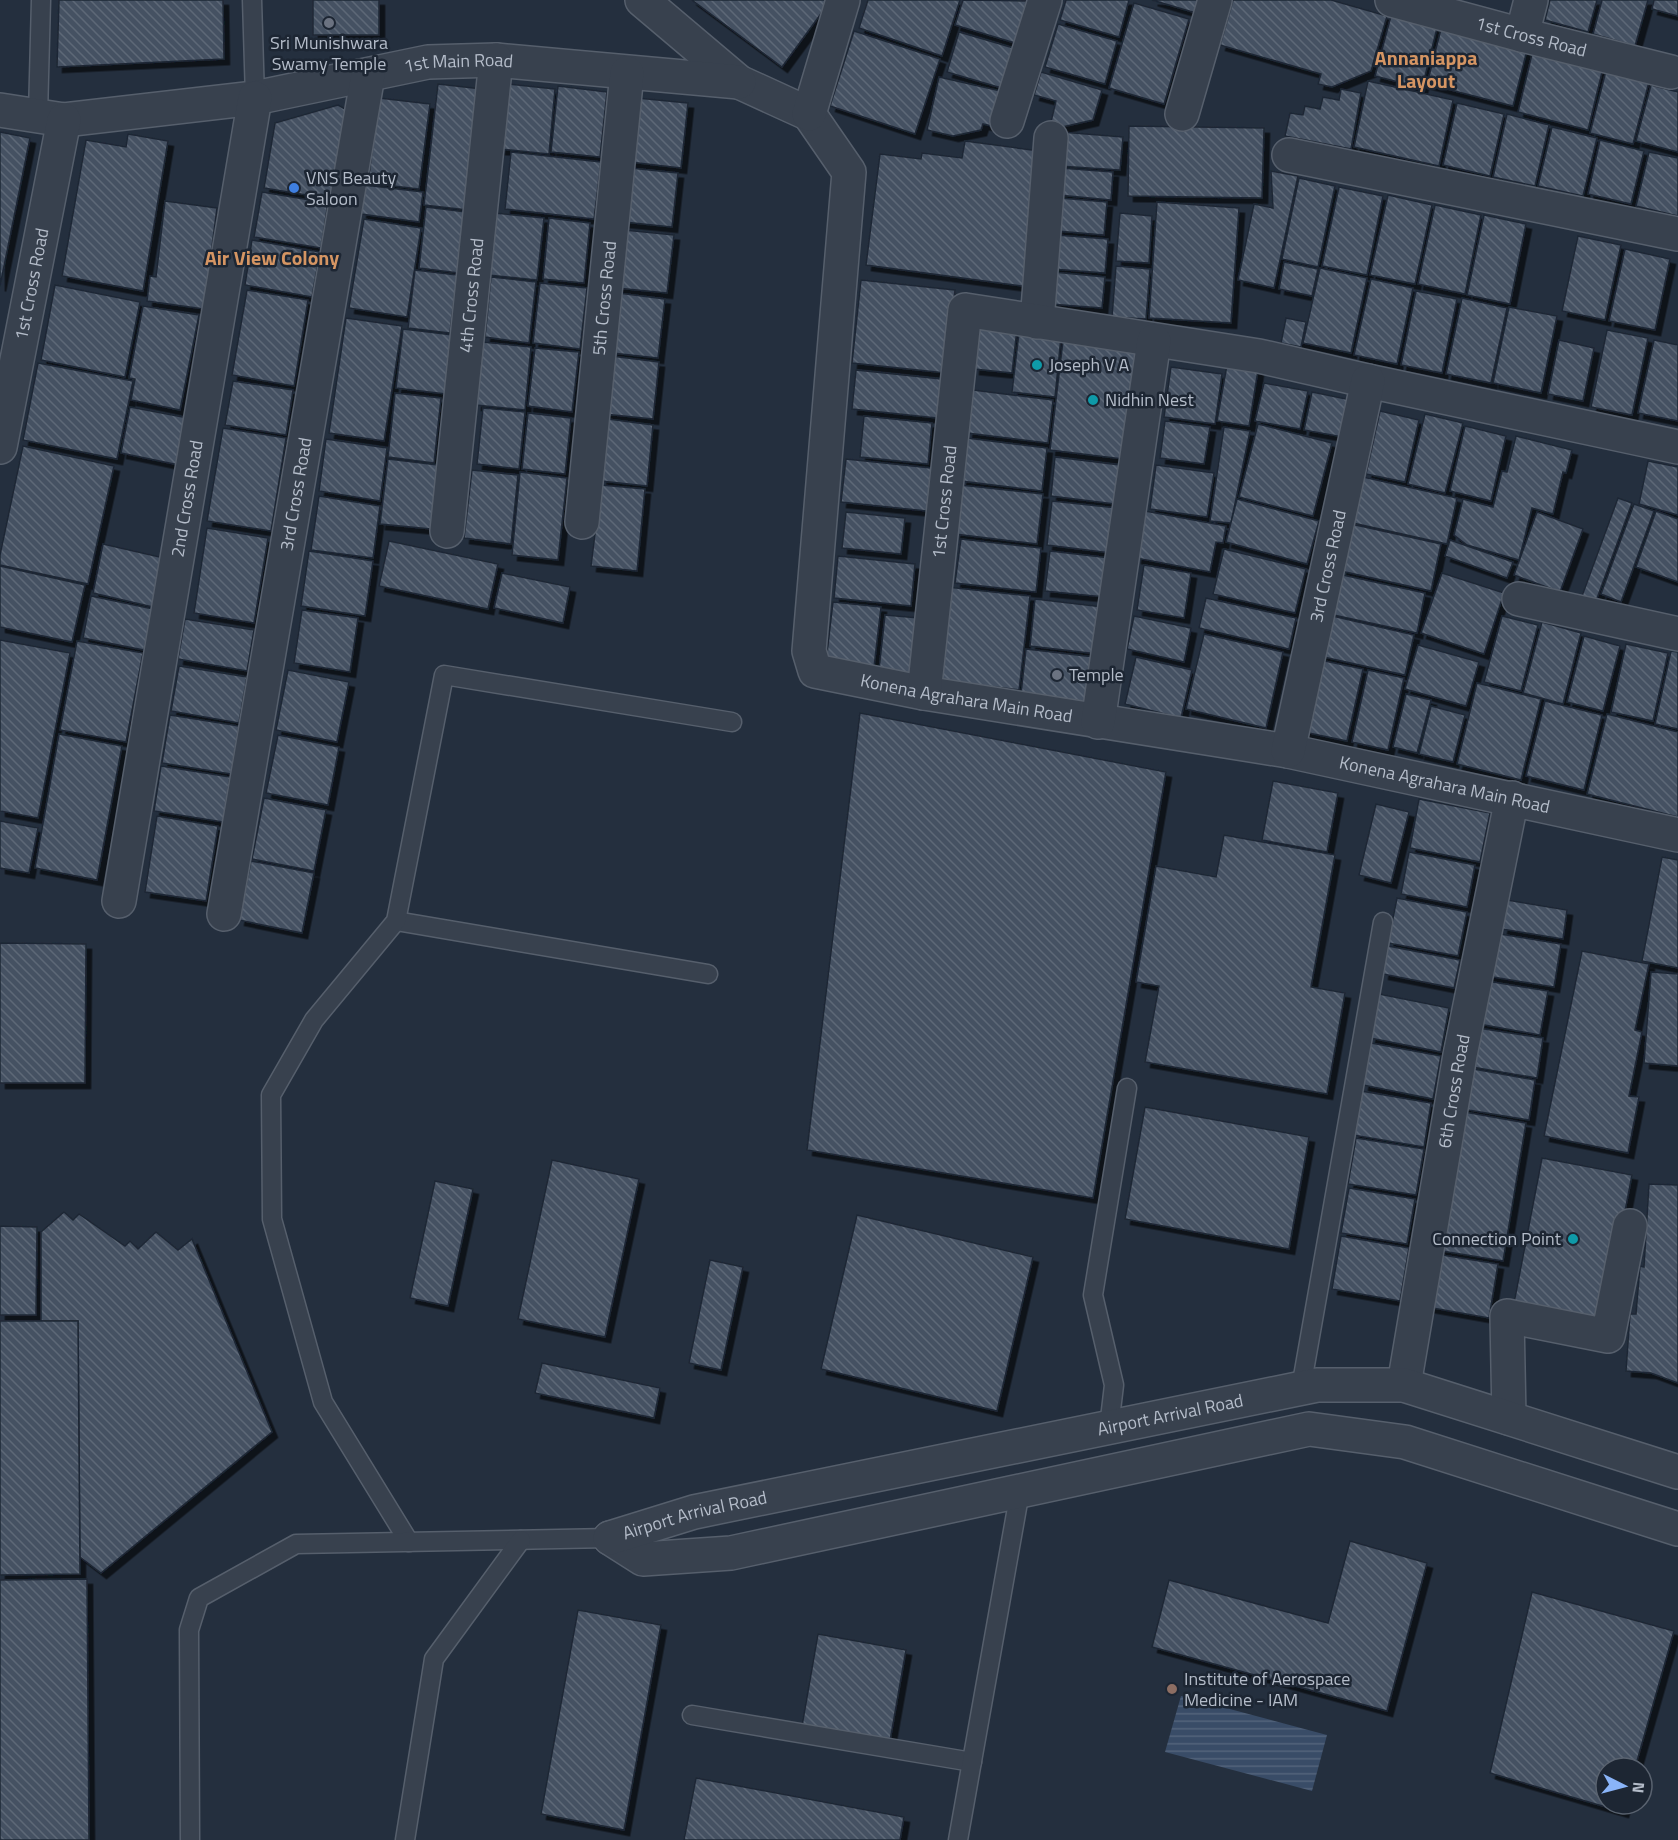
<svg xmlns="http://www.w3.org/2000/svg" width="1678" height="1840" font-family="'Titillium Web',sans-serif">
<style>
.water{fill:url(#water-rules)}
.building{fill:url(#building-back-hatch);stroke:#1f2835;stroke-width:1.5;filter:url(#shadow)}
.lines{fill:none;stroke-linecap:round;stroke-linejoin:round}
.service-casing{stroke:#565f6c;stroke-width:21}
.minor-casing{stroke:#565f6c;stroke-width:36}
.tertiary-casing{stroke:#565f6c;stroke-width:36}
.service{stroke:#38414e;stroke-width:18}
.minor{stroke:#38414e;stroke-width:33}
.tertiary{stroke:#38414e;stroke-width:33}
.worship-dot{fill:#6b7280;stroke:#1d2633;stroke-width:2}
.shop-dot{fill:#3f7fe0;stroke:#1d2633;stroke-width:2}
.culture-dot{fill:#0f9aa8;stroke:#1d2633;stroke-width:2}
.education-dot{fill:#8d6e63;stroke:#1d2633;stroke-width:2}
.labels{text-anchor:middle;stroke-width:5;stroke-linejoin:round;paint-order:stroke}
.street-label{font-size:18px;fill:#b4bcc9;stroke:#1d2633}
.poi-label{font-size:18px;fill:#b4bcc9;stroke:#1d2633;text-anchor:start}
.neighbourhood-label{font-size:20px;font-weight:bold;fill:#d59563;stroke:#1d2633}
</style>
<defs>
<pattern id="water-rules" width="6" height="5" patternUnits="userSpaceOnUse" patternTransform="scale(1.5)"><rect width="6" height="5" fill="#394c67"/><path d="M0 2.5h6" fill="none" stroke="#53647b"/></pattern>
<pattern id="building-back-hatch" width="6" height="6" patternUnits="userSpaceOnUse" patternTransform="scale(1.5)"><rect width="6" height="6" fill="#455162"/><path d="M-1 5l2 2M0 0l6 6M5-1l2 2" fill="none" stroke="#5d6877"/></pattern>
<filter id="shadow"><feDropShadow dx="5.5" dy="5.5" stdDeviation="0" flood-color="#0009"/></filter>
</defs>
<rect width="100%" height="100%" fill="#242f3e"/>
<path class="water" d="M1181,1696L1327,1735L1312,1791L1165,1752Z"/>
<g class="building">
<path d="M59,0H223L224,59L57,67Z"/>
<rect x="313" y="0" width="66" height="35"/>
<path d="M692,0H831L782,67Z"/>
<path d="M868,0H960L942,56L859,28Z"/>
<path d="M963,0L1027,1L1015,43L955,25Z"/>
<path d="M1066,0H1129L1119,37L1060,20Z"/>
<path d="M1152,0H1199L1196,13Z"/>
<path d="M1233,0H1331L1387,16L1371,71L1332,87L1318,84L1321,74L1220,45Z"/>
<path d="M1550,0H1597L1588,32L1545,20Z"/>
<path d="M1602,0H1648L1635,46L1593,34Z"/>
<path d="M1654,0H1678V16L1652,9Z"/>
<path d="M1134,3L1189,19L1164,104L1109,88Z"/>
<path d="M1391,16L1437,28L1422,88L1375,76Z"/>
<path d="M1058,24L1117,41L1105,84L1045,67Z"/>
<path d="M1441,29L1527,50L1513,106L1427,84Z"/>
<path d="M854,31L940,59L915,134L830,106Z"/>
<path d="M959,32L1017,49L1005,89L947,72Z"/>
<path d="M1533,50L1603,68L1588,130L1518,112Z"/>
<path d="M1607,67L1650,78L1633,144L1590,133Z"/>
<path d="M1041,72L1102,90L1093,120L1049,130L1056,101L1034,95Z"/>
<path d="M939,77L1005,92L996,127L983,124L981,130L953,136L927,130Z"/>
<path d="M1368,81L1453,100L1439,166L1354,147Z"/>
<path d="M438,84L482,89L468,210L424,205Z"/>
<path d="M508,84L555,89L549,154L500,149Z"/>
<path d="M1651,85L1678,92V152L1636,141Z"/>
<path d="M558,86L607,92L600,157L551,152Z"/>
<path d="M1341,89L1361,93L1351,149L1285,136L1290,113L1303,115L1305,106L1320,109L1323,97L1339,100Z"/>
<path d="M379,98L430,104L419,189L368,183Z"/>
<path d="M637,98L688,103L681,168L630,162Z"/>
<path d="M1457,103L1504,114L1490,176L1443,165Z"/>
<path d="M338,105L345,109L331,199L264,188L275,123Z"/>
<path d="M1507,114L1549,125L1535,186L1493,177Z"/>
<path d="M1129,126L1264,128L1262,198L1128,196Z"/>
<path d="M1552,127L1597,138L1583,196L1538,186Z"/>
<path d="M0,132L30,138L0,286Z"/>
<path d="M1061,132L1123,137L1120,170L1059,166Z"/>
<path d="M128,134L168,141L143,291L62,276L86,140L126,147Z"/>
<path d="M1600,140L1644,151L1631,204L1588,194Z"/>
<path d="M965,141L1047,152L1029,287L866,265L880,154L921,159L922,153L962,158Z"/>
<path d="M511,152L601,162L594,219L505,209Z"/>
<path d="M1649,152L1678,158V216L1636,206Z"/>
<path d="M630,168L678,173L672,227L624,222Z"/>
<path d="M1060,168L1113,172L1111,200L1058,195Z"/>
<path d="M1271,171L1298,176L1274,288L1238,280L1254,204L1273,208Z"/>
<path d="M1299,178L1335,186L1318,267L1282,259Z"/>
<path d="M364,185L423,192L419,222L361,214Z"/>
<path d="M1339,187L1383,196L1367,275L1322,266Z"/>
<path d="M262,192L328,203L321,248L254,237Z"/>
<path d="M1388,195L1432,205L1415,284L1370,275Z"/>
<path d="M1060,198L1107,202L1104,235L1057,231Z"/>
<path d="M165,201L217,208L204,309L147,301L150,276L156,277Z"/>
<path d="M1157,202L1239,208L1231,323L1149,318Z"/>
<path d="M1435,205L1481,215L1465,294L1418,284Z"/>
<path d="M426,207L466,212L459,273L419,268Z"/>
<path d="M494,213L544,218L537,280L488,275Z"/>
<path d="M1120,213L1152,216L1149,263L1116,261Z"/>
<path d="M1484,215L1526,224L1510,304L1467,295Z"/>
<path d="M549,218L590,223L584,283L543,279Z"/>
<path d="M364,219L421,228L407,317L349,308Z"/>
<path d="M624,230L674,235L667,293L617,288Z"/>
<path d="M1056,235L1108,239L1105,273L1053,269Z"/>
<path d="M1578,236L1621,245L1605,320L1562,311Z"/>
<path d="M252,240L320,252L312,297L245,285Z"/>
<path d="M1625,249L1670,259L1655,330L1609,321Z"/>
<path d="M1284,262L1318,269L1312,296L1279,289Z"/>
<path d="M1116,266L1150,269L1146,319L1112,317Z"/>
<path d="M1320,268L1367,278L1351,353L1303,343Z"/>
<path d="M415,270L457,275L450,333L408,328Z"/>
<path d="M1053,272L1105,277L1102,308L1050,304Z"/>
<path d="M491,277L536,282L529,343L485,337Z"/>
<path d="M1371,279L1413,288L1397,364L1354,355Z"/>
<path d="M861,280L955,290L946,373L852,363Z"/>
<path d="M540,283L587,288L580,349L533,343Z"/>
<path d="M55,285L140,302L125,377L41,360Z"/>
<path d="M247,290L308,300L294,386L232,375Z"/>
<path d="M1416,291L1457,299L1442,373L1401,365Z"/>
<path d="M618,293L665,299L658,358L612,353Z"/>
<path d="M1462,298L1507,308L1491,383L1446,374Z"/>
<path d="M143,306L199,315L180,410L131,400L135,379L129,378Z"/>
<path d="M1509,307L1557,316L1541,393L1493,383Z"/>
<path d="M346,318L402,326L384,441L329,433Z"/>
<path d="M1286,318L1306,322L1301,347L1281,343Z"/>
<path d="M978,325L1017,329L1012,373L974,369Z"/>
<path d="M403,329L453,335L446,394L396,388Z"/>
<path d="M1607,330L1648,338L1632,415L1591,407Z"/>
<path d="M1019,333L1061,337L1055,397L1012,392Z"/>
<path d="M1559,340L1594,348L1583,401L1548,394Z"/>
<path d="M1654,340L1678,345V421L1638,413Z"/>
<path d="M1063,341L1136,350L1123,459L1050,450Z"/>
<path d="M482,342L531,347L525,410L476,405Z"/>
<path d="M535,348L579,352L572,412L528,406Z"/>
<path d="M611,356L659,362L653,419L604,414Z"/>
<path d="M38,363L133,381L117,459L23,440Z"/>
<path d="M1227,365L1258,370L1249,426L1217,421Z"/>
<path d="M1171,367L1222,374L1215,424L1164,417Z"/>
<path d="M856,370L941,379L937,418L852,409Z"/>
<path d="M233,381L293,390L286,435L225,425Z"/>
<path d="M1264,383L1308,391L1300,429L1255,421Z"/>
<path d="M973,390L1053,400L1048,443L967,433Z"/>
<path d="M1312,392L1351,400L1343,437L1304,430Z"/>
<path d="M395,393L441,398L434,463L388,457Z"/>
<path d="M130,407L188,418L179,465L121,453Z"/>
<path d="M483,408L525,412L519,469L477,464Z"/>
<path d="M1380,411L1419,420L1405,482L1366,474Z"/>
<path d="M528,413L571,418L565,474L522,469Z"/>
<path d="M1425,414L1463,423L1445,493L1408,484Z"/>
<path d="M864,416L932,423L928,464L860,457Z"/>
<path d="M608,419L653,425L647,486L601,481Z"/>
<path d="M1165,421L1210,427L1204,464L1160,458Z"/>
<path d="M1258,424L1332,443L1313,516L1239,497Z"/>
<path d="M1465,426L1506,436L1491,501L1450,491Z"/>
<path d="M1224,427L1250,431L1231,523L1210,521Z"/>
<path d="M223,428L286,438L271,531L207,521Z"/>
<path d="M1516,436L1572,450L1566,473L1563,472L1553,514L1532,508L1519,560L1467,545L1454,535L1463,499L1493,507L1502,471L1507,472Z"/>
<path d="M967,438L1047,448L1042,491L961,481Z"/>
<path d="M326,439L387,448L380,501L319,491Z"/>
<path d="M23,446L114,466L88,584L0,565V555Z"/>
<path d="M1055,457L1120,465L1115,504L1051,496Z"/>
<path d="M388,459L438,465L431,529L380,524Z"/>
<path d="M846,459L931,468L927,511L841,502Z"/>
<path d="M1648,461L1678,467V515L1639,504Z"/>
<path d="M1156,465L1214,473L1207,517L1150,509Z"/>
<path d="M472,470L518,475L511,544L464,538Z"/>
<path d="M520,472L567,478L558,560L512,555Z"/>
<path d="M1363,477L1457,498L1447,544L1353,523Z"/>
<path d="M601,485L645,489L637,571L591,566Z"/>
<path d="M960,485L1043,494L1037,544L955,534Z"/>
<path d="M319,496L380,506L373,558L311,550Z"/>
<path d="M1618,498L1632,503L1596,601L1582,596Z"/>
<path d="M1237,499L1319,521L1307,564L1226,542Z"/>
<path d="M1052,501L1117,508L1111,553L1047,545Z"/>
<path d="M1634,504L1654,511L1621,602L1601,594Z"/>
<path d="M1145,511L1226,526L1223,543L1216,542L1210,572L1136,558Z"/>
<path d="M1656,511L1678,519V582L1636,567Z"/>
<path d="M846,512L905,518L901,554L842,548Z"/>
<path d="M1537,512L1583,529L1560,592L1514,575Z"/>
<path d="M1351,524L1441,544L1431,591L1341,571Z"/>
<path d="M207,528L268,538L254,623L194,613Z"/>
<path d="M961,539L1041,548L1036,592L955,583Z"/>
<path d="M1450,540L1513,562L1507,578L1445,556Z"/>
<path d="M389,541L498,564L488,609L379,586Z"/>
<path d="M103,544L164,558L153,607L93,593Z"/>
<path d="M1224,549L1306,569L1295,613L1213,594Z"/>
<path d="M309,551L373,561L365,616L301,606Z"/>
<path d="M1050,551L1110,558L1105,597L1045,591Z"/>
<path d="M838,556L915,564L911,606L834,598Z"/>
<path d="M1144,565L1191,573L1184,618L1137,610Z"/>
<path d="M0,566L85,585L72,642L0,627Z"/>
<path d="M502,573L570,587L563,623L494,608Z"/>
<path d="M1442,573L1504,593L1484,654L1421,633Z"/>
<path d="M1338,574L1425,593L1417,633L1329,614Z"/>
<path d="M947,587L1030,596L1019,690L936,680Z"/>
<path d="M91,596L153,609L144,650L83,638Z"/>
<path d="M1206,598L1296,618L1289,649L1199,628Z"/>
<path d="M1035,599L1103,607L1098,654L1030,646Z"/>
<path d="M833,602L881,607L874,667L826,662Z"/>
<path d="M302,610L358,618L350,672L294,663Z"/>
<path d="M885,615L919,618L913,674L879,670Z"/>
<path d="M1328,615L1414,635L1405,675L1319,656Z"/>
<path d="M1134,616L1191,628L1184,662L1127,649Z"/>
<path d="M1502,616L1538,625L1521,691L1484,682Z"/>
<path d="M185,619L254,630L247,671L178,659Z"/>
<path d="M1542,622L1581,633L1563,704L1523,693Z"/>
<path d="M1204,634L1283,652L1266,728L1186,709Z"/>
<path d="M1584,636L1620,646L1603,711L1567,702Z"/>
<path d="M0,640L70,653L38,818L0,811Z"/>
<path d="M77,641L143,653L126,742L60,730Z"/>
<path d="M1626,644L1668,653L1653,721L1611,712Z"/>
<path d="M1418,645L1479,662L1466,706L1405,689Z"/>
<path d="M1026,649L1094,657L1089,702L1021,694Z"/>
<path d="M1671,651L1678,652V729L1655,724Z"/>
<path d="M1136,657L1192,670L1181,718L1125,704Z"/>
<path d="M1320,660L1363,669L1347,741L1304,732Z"/>
<path d="M179,666L247,677L239,723L171,711Z"/>
<path d="M288,670L349,682L337,742L276,730Z"/>
<path d="M1368,670L1404,678L1388,750L1352,742Z"/>
<path d="M1477,683L1541,699L1521,780L1457,764Z"/>
<path d="M1406,694L1431,700L1417,753L1393,747Z"/>
<path d="M1545,701L1602,715L1584,790L1526,776Z"/>
<path d="M1431,706L1465,715L1453,762L1419,754Z"/>
<path d="M860,713L1166,772L1093,1198L807,1150Z"/>
<path d="M1607,714L1678,732V817L1587,794Z"/>
<path d="M170,715L239,726L231,774L162,763Z"/>
<path d="M59,734L122,746L97,880L35,868Z"/>
<path d="M278,735L339,747L328,805L266,793Z"/>
<path d="M161,766L230,777L223,822L154,811Z"/>
<path d="M1273,781L1338,793L1327,852L1262,840Z"/>
<path d="M264,798L326,810L314,871L252,859Z"/>
<path d="M1419,799L1490,813L1480,862L1410,848Z"/>
<path d="M1376,804L1409,812L1391,883L1359,875Z"/>
<path d="M157,816L218,826L206,901L145,892Z"/>
<path d="M0,821L38,828L29,873L0,868Z"/>
<path d="M1224,835L1335,855L1311,987L1345,993L1327,1094L1145,1062L1159,986L1136,982L1156,866L1216,877Z"/>
<path d="M1409,852L1475,865L1467,907L1401,894Z"/>
<path d="M1662,857L1678,860V968L1642,961Z"/>
<path d="M251,861L314,873L302,933L239,920Z"/>
<path d="M1397,898L1467,912L1458,956L1388,943Z"/>
<path d="M1507,900L1567,910L1563,939L1502,929Z"/>
<path d="M1494,933L1561,944L1554,987L1487,976Z"/>
<path d="M0,943L86,944L85,1083H0Z"/>
<path d="M1388,946L1460,960L1454,988L1383,974Z"/>
<path d="M1582,951L1649,964L1635,1030L1642,1032L1629,1096L1639,1097L1628,1153L1544,1136Z"/>
<path d="M1651,972L1678,974V1066L1644,1063Z"/>
<path d="M1487,981L1548,991L1540,1035L1479,1024Z"/>
<path d="M1379,994L1449,1008L1441,1052L1370,1038Z"/>
<path d="M1478,1028L1543,1038L1537,1078L1472,1067Z"/>
<path d="M1371,1043L1441,1056L1433,1099L1363,1085Z"/>
<path d="M1468,1068L1535,1080L1529,1120L1462,1109Z"/>
<path d="M1361,1091L1431,1103L1424,1147L1353,1135Z"/>
<path d="M1145,1107L1309,1137L1289,1249L1125,1219Z"/>
<path d="M1459,1111L1526,1123L1503,1261L1436,1250Z"/>
<path d="M1356,1138L1424,1149L1416,1195L1348,1184Z"/>
<path d="M1542,1158L1632,1175L1604,1320L1514,1303Z"/>
<path d="M552,1160L639,1179L605,1337L518,1319Z"/>
<path d="M435,1181L473,1189L448,1306L410,1298Z"/>
<path d="M1649,1184L1678,1185V1383L1651,1373L1626,1371L1630,1314H1636L1640,1266L1644,1267Z"/>
<path d="M1349,1188L1415,1199L1407,1244L1341,1233Z"/>
<path d="M64,1212L73,1220L79,1214L125,1246L130,1241L138,1249L156,1232L178,1250L192,1239L272,1432L101,1573L80,1557L78,1321H41V1232Z"/>
<path d="M857,1215L1033,1257L997,1411L821,1369Z"/>
<path d="M0,1226L37,1227L36,1315H0Z"/>
<path d="M1341,1236L1409,1248L1400,1301L1332,1289Z"/>
<path d="M1436,1254L1498,1264L1489,1318L1427,1307Z"/>
<path d="M710,1260L743,1267L721,1370L689,1363Z"/>
<path d="M0,1321H78L80,1574L0,1575Z"/>
<path d="M542,1363L660,1388L654,1418L535,1393Z"/>
<path d="M1350,1541L1427,1563L1387,1711L1152,1647L1169,1580L1328,1623Z"/>
<path d="M87,1579L89,1840H0V1580Z"/>
<path d="M1532,1592L1674,1631L1635,1768H1606V1804H1625L1623,1812L1490,1773Z"/>
<path d="M578,1610L661,1625L624,1830L541,1814Z"/>
<path d="M818,1634L906,1650L890,1741L802,1726Z"/>
<path d="M696,1778L904,1817L900,1840H684Z"/>
</g>
<g class="lines">
<g class="service-casing">
<g id="service">
<path d="M252,0L255,98"/>
<path d="M38,115L41,0"/>
<path d="M396,921L708,974"/>
<path d="M1301,1388L1383,922"/>
<path d="M1109,1427L1114,1385L1093,1295L1127,1088"/>
<path d="M409,1542L323,1402L272,1219L271,1095L314,1020L396,921L444,675L732,722"/>
<path d="M692,1715L972,1762"/>
<path d="M190,1840L189,1630L199,1598L296,1544L610,1538"/>
<path d="M405,1840L434,1659L521,1540"/>
<path d="M958,1840L1020,1491"/>
</g>
</g>
<g class="minor-casing">
<g id="minor">
<path d="M642,0L739,82L809,114"/>
<path id="s1" d="M1392,0L1522,35L1671,72"/>
<path d="M1522,35L1531,0"/>
<path id="s2" d="M0,110L64,120L255,98L428,62L496,60L739,82"/>
<path id="s3" d="M809,114L849,172L809,651L815,671L924,693L1288,751L1678,835"/>
<path d="M809,114L843,0"/>
<path d="M1182,114L1215,0"/>
<path d="M1007,121L1045,0"/>
<path d="M1289,155L1678,234"/>
<path d="M1037,322L1051,138"/>
<path id="s4" d="M0,447L64,120"/>
<path id="s5" d="M582,522L627,73"/>
<path id="s6" d="M447,531L496,60"/>
<path d="M1519,599L1678,634"/>
<path id="s7" d="M924,693L965,310L1259,356L1368,381L1678,447"/>
<path d="M1098,722L1154,341"/>
<path id="s8" d="M1288,751L1368,381"/>
<path id="s9" d="M119,901L255,98"/>
<path id="s10" d="M224,914L368,75"/>
<path id="s11" d="M1404,1385L1460,1055L1512,798"/>
<path d="M1509,1418L1507,1316L1608,1336L1630,1226"/>
</g>
</g>
<g class="tertiary-casing">
<g id="tertiary">
<path d="M610,1538L643,1559L731,1553L1309,1429L1405,1442L1678,1529"/>
<path id="s12" d="M610,1538L694,1512L1317,1385H1404L1678,1472"/>
</g>
</g>
<use href="#service" class="service"/>
<use href="#minor" class="minor"/>
<use href="#tertiary" class="tertiary"/>
</g>
<g class="worship-dot">
<circle cx="329" cy="23" r="6"/>
<circle cx="1057" cy="675" r="6"/>
</g>
<circle class="shop-dot" cx="294" cy="188" r="6"/>
<g class="culture-dot">
<circle cx="1037" cy="365" r="6"/>
<circle cx="1093" cy="400" r="6"/>
<circle cx="1573" cy="1239" r="6"/>
</g>
<circle class="education-dot" cx="1172" cy="1689" r="6"/>
<g class="labels">
<g class="street-label">
<text dy="6" stroke="none"><textPath href="#s1" startOffset="144">1st Cross Road</textPath></text>
<text dy="6" stroke="none"><textPath href="#s2" startOffset="464">1st Main Road</textPath></text>
<text dy="6" stroke="none"><textPath href="#s4" startOffset="166">1st Cross Road</textPath></text>
<text dy="6" stroke="none"><textPath href="#s6" startOffset="237">4th Cross Road</textPath></text>
<text dy="6" stroke="none"><textPath href="#s5" startOffset="225">5th Cross Road</textPath></text>
<text dy="6" stroke="none"><textPath href="#s10" startOffset="426">3rd Cross Road</textPath></text>
<text dy="6" stroke="none"><textPath href="#s9" startOffset="408">2nd Cross Road</textPath></text>
<text dy="6" stroke="none"><textPath href="#s7" startOffset="192">1st Cross Road</textPath></text>
<text dy="6" stroke="none"><textPath href="#s8" startOffset="189">3rd Cross Road</textPath></text>
<text dy="6" stroke="none"><textPath href="#s3" startOffset="726">Konena Agrahara Main Road</textPath></text>
<text dy="6" stroke="none"><textPath href="#s3" startOffset="1212">Konena Agrahara Main Road</textPath></text>
<text dy="6" stroke="none"><textPath href="#s11" startOffset="298">6th Cross Road</textPath></text>
<text dy="6" stroke="none"><textPath href="#s12" startOffset="574">Airport Arrival Road</textPath></text>
<text dy="6" stroke="none"><textPath href="#s12" startOffset="88">Airport Arrival Road</textPath></text>
</g>
<g class="poi-label">
<text x="329" y="49" text-anchor="middle">Sri Munishwara<tspan x="329" dy="21">Swamy Temple</tspan></text>
<text x="306" y="184">VNS Beauty<tspan x="306" dy="21">Saloon</tspan></text>
<text x="1049" y="371">Joseph V A</text>
<text x="1105" y="406">Nidhin Nest</text>
<text x="1069" y="681">Temple</text>
<text x="1561" y="1245" text-anchor="end">Connection Point</text>
<text x="1184" y="1685">Institute of Aerospace<tspan x="1184" dy="21">Medicine - IAM</tspan></text>
</g>
<g class="neighbourhood-label">
<text x="1426" y="65">Annaniappa<tspan x="1426" dy="23">Layout</tspan></text>
<text x="272" y="265">Air View Colony</text>
</g>
</g>
<g transform="translate(1624 1786) rotate(96)"><circle r="28" fill="#1d2633" stroke="#59626f" stroke-width="1.5"/>
<path d="M0-4.5L10 22L0 15L-10 22Z" fill="#8ab4f8"/>
<text y="-9" font-size="16" font-weight="bold" text-anchor="middle" fill="#b4bcc9">N</text>
</g>
</svg>
